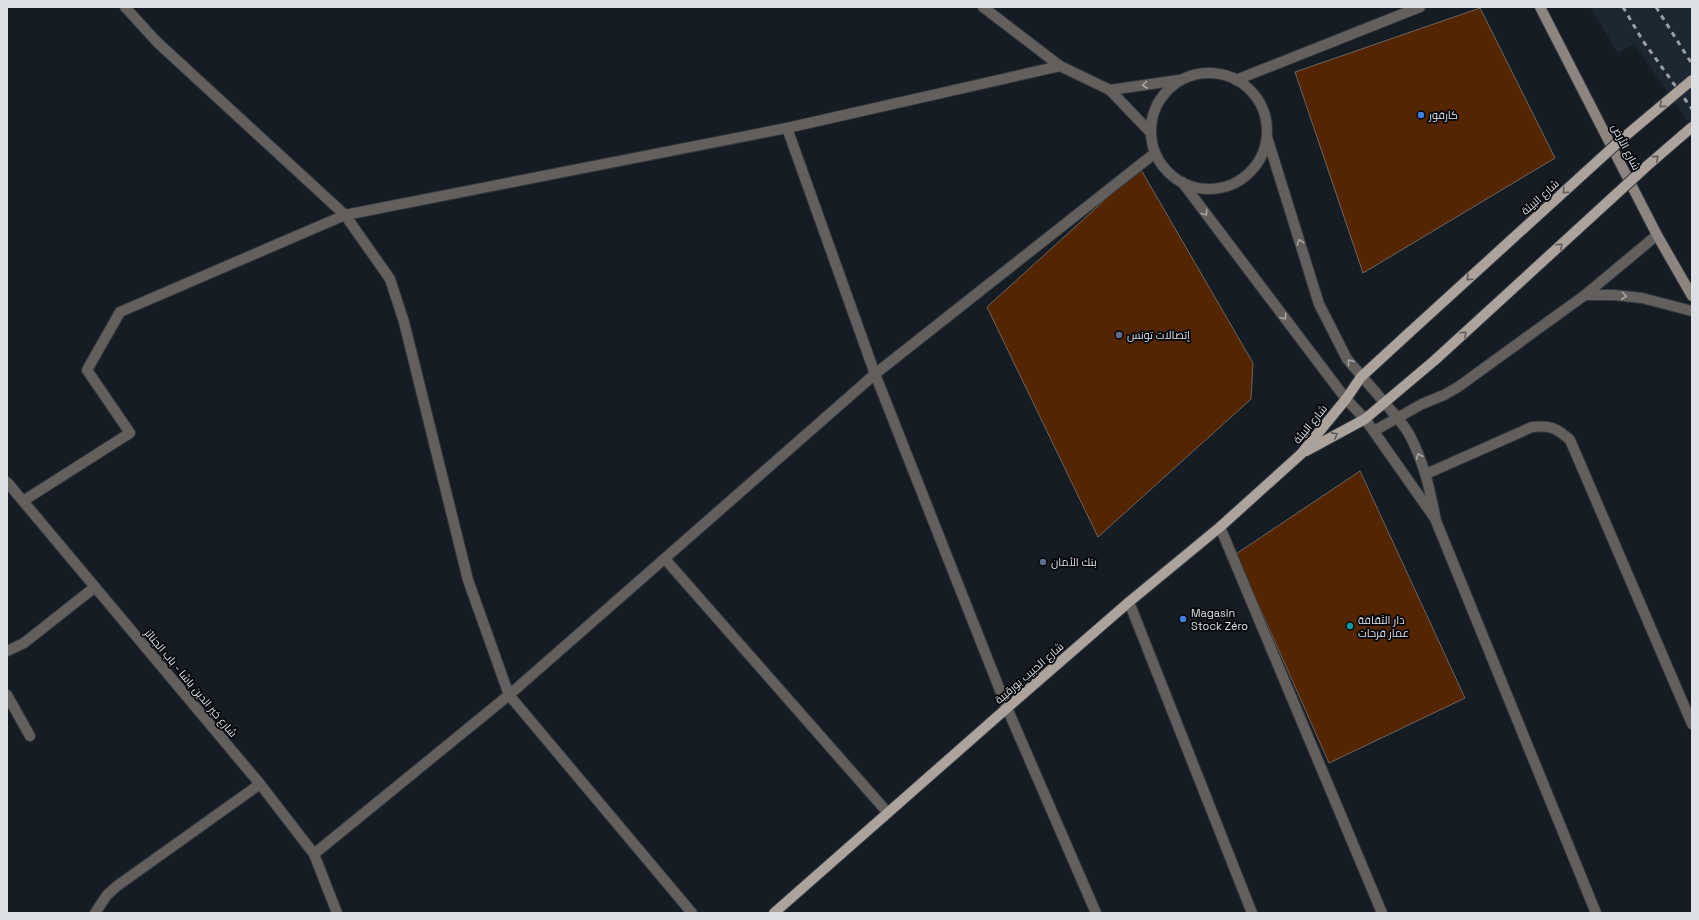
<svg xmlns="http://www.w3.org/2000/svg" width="1699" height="920" font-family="'Space Grotesk',Cairo,sans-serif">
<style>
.built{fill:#1d2732}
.building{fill:#542501;stroke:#6e645e}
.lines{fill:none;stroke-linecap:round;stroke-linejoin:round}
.pedestrian-casing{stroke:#32383e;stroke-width:12}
.minor-casing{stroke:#32383e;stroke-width:12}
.tertiary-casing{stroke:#32383e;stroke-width:12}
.secondary-casing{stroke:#32383e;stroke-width:12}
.primary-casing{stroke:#32383e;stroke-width:12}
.pedestrian{stroke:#635f5c;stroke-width:10}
.minor{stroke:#635f5c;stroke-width:10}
.tertiary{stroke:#635f5c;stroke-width:10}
.secondary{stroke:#8c8580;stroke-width:10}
.primary{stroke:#aca39d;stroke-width:10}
.rail{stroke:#999ea4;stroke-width:3;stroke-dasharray:5 5;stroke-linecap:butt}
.primary-bridge-casing{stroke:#32383e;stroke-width:12;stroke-linecap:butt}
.primary-bridge{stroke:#aca39d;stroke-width:10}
.oneway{stroke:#a6a6a8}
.oneway2{stroke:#615c5a}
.shop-dot{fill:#3f7fe0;stroke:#050609;stroke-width:1.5}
.service-dot{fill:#5c6f8a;stroke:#050609;stroke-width:1.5}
.culture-dot{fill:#0f9aa8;stroke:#050609;stroke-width:1.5}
.labels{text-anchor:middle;stroke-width:3.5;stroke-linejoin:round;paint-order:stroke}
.poi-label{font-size:11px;fill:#dde1e6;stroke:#050609;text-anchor:start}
.street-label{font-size:11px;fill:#dde1e6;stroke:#050609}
</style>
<rect width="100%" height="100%" fill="#161c23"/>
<path class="built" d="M1590,7H1692V16L1689,19L1692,24V127L1634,44L1618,53Z"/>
<g class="building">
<path d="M1480,8L1555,158L1363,273L1295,72Z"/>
<path d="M1140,168L1253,363L1251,399L1098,537L987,307Z"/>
<path d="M1360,471L1465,698L1329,763L1236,554Z"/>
</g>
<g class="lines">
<g class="pedestrian-casing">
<g id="pedestrian">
<path d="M23,501L130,433L87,370L120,312L345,215"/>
<path d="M7,651L24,643L95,587"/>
<path d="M7,695L30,736"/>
</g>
</g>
<g class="minor-casing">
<g id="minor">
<path d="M125,7L157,42L345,215L390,279L404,322L468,580L509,695L692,913"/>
<path d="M1236,80L1420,7"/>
<path d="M787,128L875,374L1007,708L1096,913"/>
<path d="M345,215L787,128L1060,66"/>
<path d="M1585,295H1614L1642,298L1692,311"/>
<path d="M1384,402C1392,412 1403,423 1409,434C1424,462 1430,490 1436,521L1596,913"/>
<path d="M1365,419L1434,517"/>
<path d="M1374,431L1422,404L1444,395L1458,387L1585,295L1657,235"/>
<path d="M1426,474L1532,427C1550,425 1557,428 1570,440L1692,724"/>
<path d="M7,482L260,784L314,854L337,913"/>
<path d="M1220,527L1382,913"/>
<path d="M665,559L888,813"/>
<path d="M1129,602L1252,913"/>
<path d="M314,854L509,695L875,374L1155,153"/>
<path d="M95,913L107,895L117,886L260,784"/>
</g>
</g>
<g class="tertiary-casing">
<g id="tertiary">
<path d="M983,7L1060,66L1110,90L1151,133"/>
<circle cx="1209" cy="131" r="58"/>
<path d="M1110,90L1179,80"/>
<path d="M1267,137L1319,304L1347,359L1384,402"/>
<path d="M1182,182L1346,399L1365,419"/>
</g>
</g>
<g class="secondary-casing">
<path id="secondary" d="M1540,7L1657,235L1692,296"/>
</g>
<g class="primary-casing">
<g id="primary">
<path d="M1306,451L1365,419L1435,360"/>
<path d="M774,913L1007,708L1129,602L1220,527L1301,454L1346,399L1361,377L1410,332"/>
</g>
</g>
<use href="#pedestrian" class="pedestrian"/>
<use href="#minor" class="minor"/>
<use href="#tertiary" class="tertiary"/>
<use href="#secondary" class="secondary"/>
<use href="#primary" class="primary"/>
<g class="rail">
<path d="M1623,7L1643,41L1692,109"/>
<path d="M1656,7L1692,64"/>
</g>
<g class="primary-bridge-casing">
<g id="primary-bridge">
<path d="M1410,332L1623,138L1692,80"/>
<path d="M1435,360L1648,165L1692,127"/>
</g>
</g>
<use href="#primary-bridge" class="primary-bridge"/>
</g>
<defs><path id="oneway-chevron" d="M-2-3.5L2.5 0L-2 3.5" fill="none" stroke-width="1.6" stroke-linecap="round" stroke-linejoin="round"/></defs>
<g class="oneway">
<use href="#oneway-chevron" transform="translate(1145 85) rotate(172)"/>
<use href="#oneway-chevron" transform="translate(1205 213) rotate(53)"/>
<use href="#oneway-chevron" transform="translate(1300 242) rotate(-107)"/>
<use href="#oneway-chevron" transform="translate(1624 296) rotate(8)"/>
<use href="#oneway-chevron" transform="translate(1284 317) rotate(53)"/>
<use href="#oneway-chevron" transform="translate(1350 362) rotate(-126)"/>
<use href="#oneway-chevron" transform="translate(1419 456) rotate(-113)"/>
</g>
<g class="oneway2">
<use href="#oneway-chevron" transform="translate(1662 105) rotate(140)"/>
<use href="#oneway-chevron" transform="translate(1656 158) rotate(-40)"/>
<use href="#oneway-chevron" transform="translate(1565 191) rotate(138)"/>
<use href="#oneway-chevron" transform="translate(1560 246) rotate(-43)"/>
<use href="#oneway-chevron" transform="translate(1469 278) rotate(138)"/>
<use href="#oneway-chevron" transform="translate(1464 334) rotate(-43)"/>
<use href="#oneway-chevron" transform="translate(1335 435) rotate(-29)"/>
</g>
<g class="shop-dot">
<circle cx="1421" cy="115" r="4"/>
<circle cx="1183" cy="619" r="4"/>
</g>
<g class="service-dot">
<circle cx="1119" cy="335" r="4"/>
<circle cx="1043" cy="562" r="4"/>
</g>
<circle class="culture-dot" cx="1350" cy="626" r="4"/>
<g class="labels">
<g class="poi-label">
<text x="1429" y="119">كارفور</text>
<text x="1127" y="339">إتصالات تونس</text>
<text x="1051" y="566">بنك الأمان</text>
<text x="1191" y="617">Magasin<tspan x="1191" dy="13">Stock Zéro</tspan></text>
<text x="1358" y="624">دار الثقافة<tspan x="1358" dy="13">عمار فرحات</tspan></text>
</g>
<g class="street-label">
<text transform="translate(1626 147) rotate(63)" y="4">شارع الأرض</text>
<text transform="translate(1540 197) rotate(-42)" y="4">شارع البيئة</text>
<text transform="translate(1310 424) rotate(-51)" y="4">شارع البيئة</text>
<text transform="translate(1029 673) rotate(-41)" y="4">شارع الحبيب بورقيبة</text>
<text transform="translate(191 683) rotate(50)" y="4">شارع خير الدين باشا - باب الجنائز</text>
</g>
</g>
<rect width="1699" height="920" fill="none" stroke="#dde1e6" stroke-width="16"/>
</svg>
